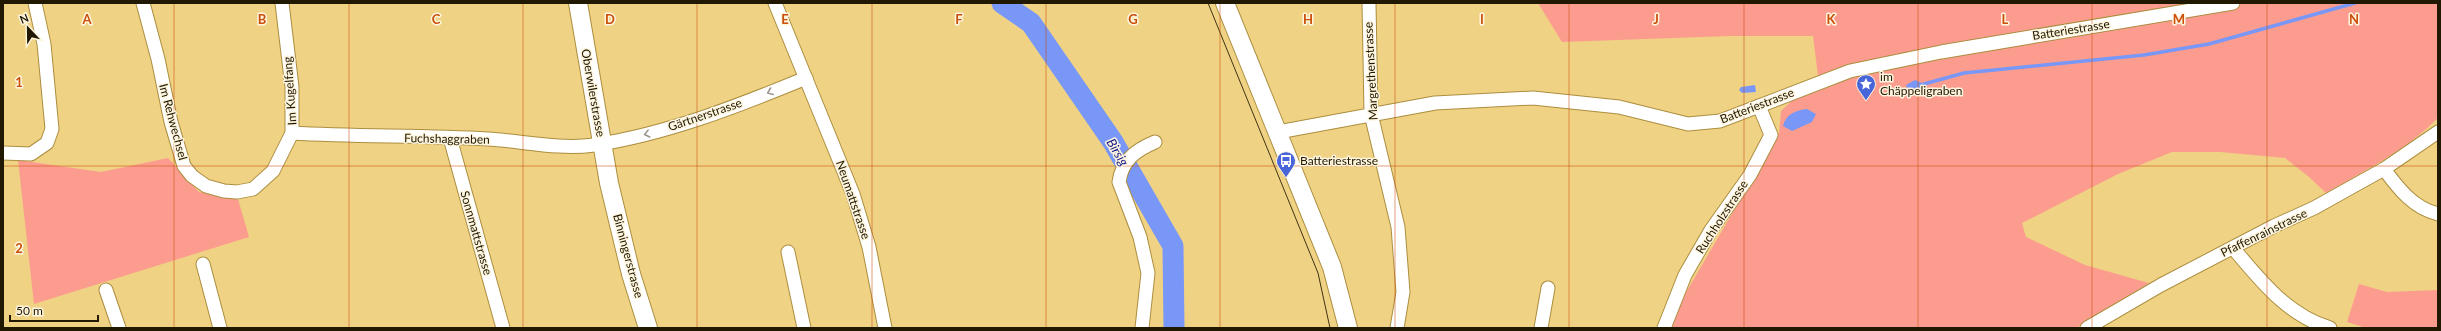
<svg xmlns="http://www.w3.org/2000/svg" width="2441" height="331" font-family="Lato,sans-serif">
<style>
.green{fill:#fc9c8f}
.water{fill:#7897f7}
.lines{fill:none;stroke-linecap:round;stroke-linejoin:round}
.stream{stroke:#7897f7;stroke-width:3.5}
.river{stroke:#7897f7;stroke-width:21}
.minor-casing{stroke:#ab8e3f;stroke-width:15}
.secondary-casing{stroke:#ab8e3f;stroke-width:20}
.minor{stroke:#fff;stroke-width:13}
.secondary{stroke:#fff;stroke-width:18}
.tram{stroke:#403415;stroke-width:1}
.oneway{stroke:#9b978d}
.grid{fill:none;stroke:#ca4f0a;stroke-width:1;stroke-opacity:0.55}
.labels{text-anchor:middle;stroke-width:3;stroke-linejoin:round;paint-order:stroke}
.street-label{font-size:12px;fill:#211801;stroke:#fef5df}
.poi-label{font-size:12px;fill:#211801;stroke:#fef5df;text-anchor:start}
.water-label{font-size:13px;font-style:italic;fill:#141988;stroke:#fef5df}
.grid-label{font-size:13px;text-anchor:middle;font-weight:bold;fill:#ca4f0a;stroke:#fef5df;stroke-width:3;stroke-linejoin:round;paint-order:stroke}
</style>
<rect width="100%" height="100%" fill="#f0d284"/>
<g class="green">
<path d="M1538,3H2438V118C2406,150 2364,171 2326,193L2309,177L2285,158L2220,152H2172L2118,174L2022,223L2026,237L2085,265L2149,283L2076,328H1671L1674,313L1779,133L1781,111L1818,76L1813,36H1730L1562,42Z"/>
<path d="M168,158L199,192L238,199L249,237L34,304L18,160L101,172Z"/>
<path d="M2359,284L2387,292L2438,290V328H2366L2347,322Z"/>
</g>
<g class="water">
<path d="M1915,80L1924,84V88L1916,93L1910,94L1906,85Z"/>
<path d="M1755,85L1756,92L1742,93L1739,90L1741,87Z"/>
<path d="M1807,109L1816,114L1812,122L1792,131L1783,126C1786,114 1796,110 1807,109Z"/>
</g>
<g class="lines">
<path class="stream" d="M1924,84L1964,73L2144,55L2209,44L2355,3"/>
<path class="river" d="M1002,3L1031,23L1113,142L1173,246L1174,328"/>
<g class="minor-casing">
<g id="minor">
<path d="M143,3L158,59L171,122L184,166L192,176L206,186L224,191L237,192L253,189L273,171L292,133V87L282,3"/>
<path d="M775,3L853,194L869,247L885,328"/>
<path d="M1369,3L1371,114L1398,227L1403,292L1397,328"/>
<path d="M1278,132L1435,103L1533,98L1619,107L1688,124L1720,121L1850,71L1941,52L2233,3"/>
<path d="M292,133C358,137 423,135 488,139C522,141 560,150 594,145C667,134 738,106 806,78"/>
<path d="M450,138L503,328"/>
<path d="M3,153L31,154L47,143L52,129L44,44L35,3"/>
<path d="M2384,169C2398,188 2413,208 2438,214"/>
<path d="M2233,248C2261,281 2287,315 2330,328"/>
<path d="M788,252L804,328"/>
<path d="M203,264L220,328"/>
<path d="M106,290L119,328"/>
<path d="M1142,328L1148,273L1140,237L1119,182C1122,160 1136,150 1155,142"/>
<path d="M1541,328L1548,288"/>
<path d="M1664,328L1685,275L1711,230L1750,175L1771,135L1759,106"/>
<path d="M2087,328L2161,285L2274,226L2314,208L2384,169L2438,132"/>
</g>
</g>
<g class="secondary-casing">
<g id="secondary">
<path d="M578,3L609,183L631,274L648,328"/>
<path d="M1225,3L1332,267L1348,328"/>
</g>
</g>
<use href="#minor" class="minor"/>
<use href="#secondary" class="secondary"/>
<path class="tram" d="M1208,3L1318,273L1330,328"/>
</g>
<defs><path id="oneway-chevron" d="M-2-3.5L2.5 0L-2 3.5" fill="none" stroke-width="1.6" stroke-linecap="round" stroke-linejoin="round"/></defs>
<g class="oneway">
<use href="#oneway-chevron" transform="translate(770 92) rotate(159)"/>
<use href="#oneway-chevron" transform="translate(647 134) rotate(166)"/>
</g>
<path class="grid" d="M174,3V328M349,3V328M523,3V328M697,3V328M872,3V328M1046,3V328M1220,3V328M1395,3V328M1569,3V328M1744,3V328M1918,3V328M2092,3V328M2267,3V328M3,166H2438"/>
<defs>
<g id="sight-pin" transform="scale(1)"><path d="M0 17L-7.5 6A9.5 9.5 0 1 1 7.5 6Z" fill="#4866da" stroke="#fef5df"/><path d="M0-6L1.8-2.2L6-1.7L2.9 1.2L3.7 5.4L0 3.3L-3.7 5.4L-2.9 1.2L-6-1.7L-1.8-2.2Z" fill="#fff"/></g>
<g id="bus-pin" transform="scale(1)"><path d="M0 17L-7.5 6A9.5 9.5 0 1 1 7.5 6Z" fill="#4866da" stroke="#fef5df"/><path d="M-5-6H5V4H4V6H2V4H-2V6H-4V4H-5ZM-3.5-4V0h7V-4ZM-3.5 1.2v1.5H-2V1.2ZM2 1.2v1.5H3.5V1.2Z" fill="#fff"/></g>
</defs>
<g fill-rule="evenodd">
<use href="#sight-pin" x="1866" y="84"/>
<use href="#bus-pin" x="1286" y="161"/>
</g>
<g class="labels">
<g class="street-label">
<text transform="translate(2071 30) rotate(-9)" y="4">Batteriestrasse</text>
<text transform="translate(1371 71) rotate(-93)" y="4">Margrethenstrasse</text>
<text transform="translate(290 91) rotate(-94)" y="4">Im Kugelfang</text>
<text transform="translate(593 93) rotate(80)" y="4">Oberwilerstrasse</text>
<text transform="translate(1757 106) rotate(-21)" y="4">Batteriestrasse</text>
<text transform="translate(705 115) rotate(-19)" y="4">Gärtnerstrasse</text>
<text transform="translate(173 122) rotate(75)" y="4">Im Rehwechsel</text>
<text transform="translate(447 139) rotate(1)" y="4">Fuchshaggraben</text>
<text transform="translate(853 200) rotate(71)" y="4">Neumattstrasse</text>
<text transform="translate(1722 217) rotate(-57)" y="4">Ruchholzstrasse</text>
<text transform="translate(476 233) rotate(74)" y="4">Sonnmattstrasse</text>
<text transform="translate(2264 233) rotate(-26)" y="4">Pfaffenrainstrasse</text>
<text transform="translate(628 256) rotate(75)" y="4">Binningerstrasse</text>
</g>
<g class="poi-label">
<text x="1880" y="81">im<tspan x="1880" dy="14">Chäppeligraben</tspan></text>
<text x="1300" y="165">Batteriestrasse</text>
</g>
<g class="water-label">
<text transform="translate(1118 152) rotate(59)" y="5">Birsig</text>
</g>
</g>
<g class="grid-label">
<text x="87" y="24">A</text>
<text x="262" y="24">B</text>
<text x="436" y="24">C</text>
<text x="610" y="24">D</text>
<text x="785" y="24">E</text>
<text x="959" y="24">F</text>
<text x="1133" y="24">G</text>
<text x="1308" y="24">H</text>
<text x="1482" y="24">I</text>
<text x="1656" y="24">J</text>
<text x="1831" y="24">K</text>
<text x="2005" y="24">L</text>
<text x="2179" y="24">M</text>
<text x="2354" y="24">N</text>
<text x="19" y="87">1</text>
<text x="19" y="253">2</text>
</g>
<rect width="2441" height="331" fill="none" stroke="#211801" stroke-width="8"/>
<g transform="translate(28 28) rotate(338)" stroke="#fef5df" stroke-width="3" paint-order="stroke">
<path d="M0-3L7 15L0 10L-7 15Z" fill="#211801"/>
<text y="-6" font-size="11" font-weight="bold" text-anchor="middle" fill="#211801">N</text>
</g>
<path d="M10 315v6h88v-6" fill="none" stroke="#211801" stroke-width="2"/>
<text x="16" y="315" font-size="12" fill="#211801" stroke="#fef5df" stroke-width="3" paint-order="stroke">50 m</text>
</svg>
